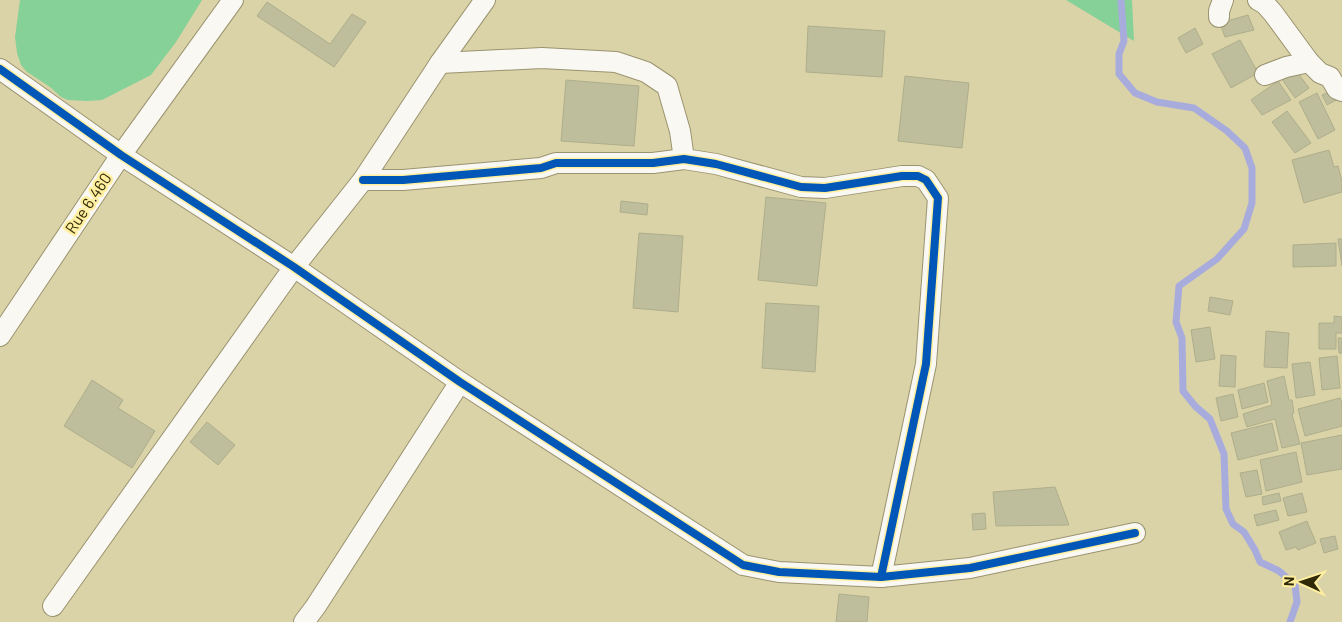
<svg xmlns="http://www.w3.org/2000/svg" width="1342" height="622" font-family="Barlow,sans-serif">
<style>
.forest{fill:#85d198}
.lines{fill:none;stroke-linecap:round;stroke-linejoin:round}
.stream{stroke:#a8acdc;stroke-width:7}
.building{fill:#bfbe9c;stroke:#aeae8b}
.minor-casing{stroke:#9a9370;stroke-width:22}
.minor{stroke:#faf8f2;stroke-width:20}
.cycleway-casing{stroke:#ffef9f;stroke-width:11}
.cycleway{stroke:#0057b8;stroke-width:8}
.labels{text-anchor:middle;stroke-width:5;stroke-linejoin:round;paint-order:stroke}
.street-label{font-size:16px;fill:#302a08;stroke:#ffef9f}
</style>
<rect width="100%" height="100%" fill="#dbd3a8"/>
<g class="forest">
<path d="M20,0H202L176,42L151,75L102,100L87,101L68,100L61,97L50,87L27,72L21,65L17,53L15,37Z"/>
<path d="M1066,0H1132L1134,41Z"/>
</g>
<g class="lines">
<path class="stream" d="M1121,0L1124,41L1119,54V74L1135,93L1157,102L1194,108L1227,131L1245,148L1252,168V203L1244,229L1217,259L1179,286L1176,322L1182,338L1183,391L1195,406L1210,419L1224,454L1226,509L1233,524L1244,532L1255,550L1260,562L1279,571L1295,585L1297,602L1290,622"/>
</g>
<g class="building">
<path d="M267,2L330,44L352,14L366,22L334,67L257,16Z"/>
<path d="M1248,15L1254,30L1225,37L1220,23Z"/>
<path d="M808,26L885,31L882,77L806,72Z"/>
<path d="M1195,28L1203,44L1186,53L1178,38Z"/>
<path d="M1240,40L1258,73L1231,88L1212,54Z"/>
<path d="M1295,69L1309,88L1295,98L1282,79Z"/>
<path d="M905,76L969,83L962,148L898,141Z"/>
<path d="M566,80L639,86L634,146L561,141Z"/>
<path d="M1278,81L1291,100L1262,115L1251,100Z"/>
<path d="M1331,91L1336,100L1327,105L1322,95Z"/>
<path d="M1317,93L1335,130L1318,139L1299,102Z"/>
<path d="M1287,111L1311,143L1295,153L1272,122Z"/>
<path d="M1329,150L1334,167L1338,166L1342,181V192L1304,203L1292,160Z"/>
<path d="M766,197L826,203L817,286L758,280Z"/>
<path d="M621,201L648,204L647,215L620,212Z"/>
<path d="M639,233L683,236L678,312L633,308Z"/>
<path d="M1338,239H1342V266Z"/>
<path d="M1336,243V266L1293,267V245Z"/>
<path d="M1210,297L1233,301L1230,315L1208,311Z"/>
<path d="M766,303L819,306L815,372L762,368Z"/>
<path d="M1334,316L1342,317V333H1336V349H1319V323H1334Z"/>
<path d="M1210,327L1215,359L1196,362L1191,330Z"/>
<path d="M1266,331L1289,333L1287,368L1264,367Z"/>
<path d="M1338,338H1342V353H1339Z"/>
<path d="M1221,355L1236,356L1235,387L1219,386Z"/>
<path d="M1337,356L1340,388L1322,390L1319,358Z"/>
<path d="M1310,362L1315,395L1296,398L1292,364Z"/>
<path d="M1284,376L1289,400H1292L1294,413L1292,414L1300,444L1282,448L1275,419L1247,427L1243,414L1272,405L1267,381Z"/>
<path d="M92,380L123,400L118,408L155,431L132,468L64,426Z"/>
<path d="M1264,383L1268,402L1242,409L1238,390Z"/>
<path d="M1233,394L1238,417L1221,421L1216,398Z"/>
<path d="M1340,398L1342,403V426L1305,436L1298,409Z"/>
<path d="M207,422L235,445L218,465L190,442Z"/>
<path d="M1272,423L1278,450L1238,460L1231,433Z"/>
<path d="M1342,435V469L1307,475L1301,443Z"/>
<path d="M1296,452L1302,482L1266,491L1260,460Z"/>
<path d="M1257,470L1262,494L1246,497L1240,473Z"/>
<path d="M1055,487L1069,525L996,526L993,492Z"/>
<path d="M1279,493L1281,501L1263,505L1262,497Z"/>
<path d="M1302,493L1307,512L1288,516L1283,498Z"/>
<path d="M1276,510L1279,520L1257,526L1254,515Z"/>
<path d="M985,513L986,529L973,530L972,514Z"/>
<path d="M1307,521L1316,543L1298,550L1296,547L1286,550L1279,532Z"/>
<path d="M1335,536L1338,549L1324,553L1320,539Z"/>
<path d="M839,594L869,597L867,622H836Z"/>
</g>
<g class="lines">
<g class="minor-casing">
<g id="minor">
<path d="M1258,0L1265,4L1273,13L1309,62L1320,73L1330,77L1337,89L1342,91"/>
<path d="M1219,17V11L1223,0"/>
<path d="M440,63L542,58L616,62L646,72L667,86L680,131L684,159"/>
<path d="M0,69L121,155L294,267L460,382L743,565L779,572L881,577L970,568L1135,533"/>
<path d="M1265,75L1286,67L1309,62"/>
<path d="M363,180H403L541,168L556,163H653L684,159L716,164L801,187L825,188L902,176H918L926,180L938,198L926,364L881,577"/>
<path d="M0,336L121,155L233,0"/>
<path d="M53,606L294,267L363,180L440,63L485,0"/>
<path d="M304,622L316,606L460,382"/>
</g>
</g>
<use href="#minor" class="minor"/>
<g class="cycleway-casing">
<g id="cycleway">
<path d="M0,69L121,155L294,267L460,382L743,565L779,572L881,577L970,568L1135,533"/>
<path d="M363,180H403L541,168L556,163H653L684,159L716,164L801,187L825,188L902,176H918L926,180L938,198L926,364L881,577"/>
</g>
</g>
<use href="#cycleway" class="cycleway"/>
</g>
<g class="labels">
<g class="street-label">
<text transform="translate(88 203) rotate(-56)" y="6">Rue 6.460</text>
</g>
</g>
<g transform="translate(1302 582) rotate(273)" stroke="#ffef9f" stroke-width="4" paint-order="stroke">
<path d="M0-4L9 19L0 12L-9 19Z" fill="#302a08"/>
<text y="-8" font-size="14" font-weight="bold" text-anchor="middle" fill="#302a08">N</text>
</g>
</svg>
